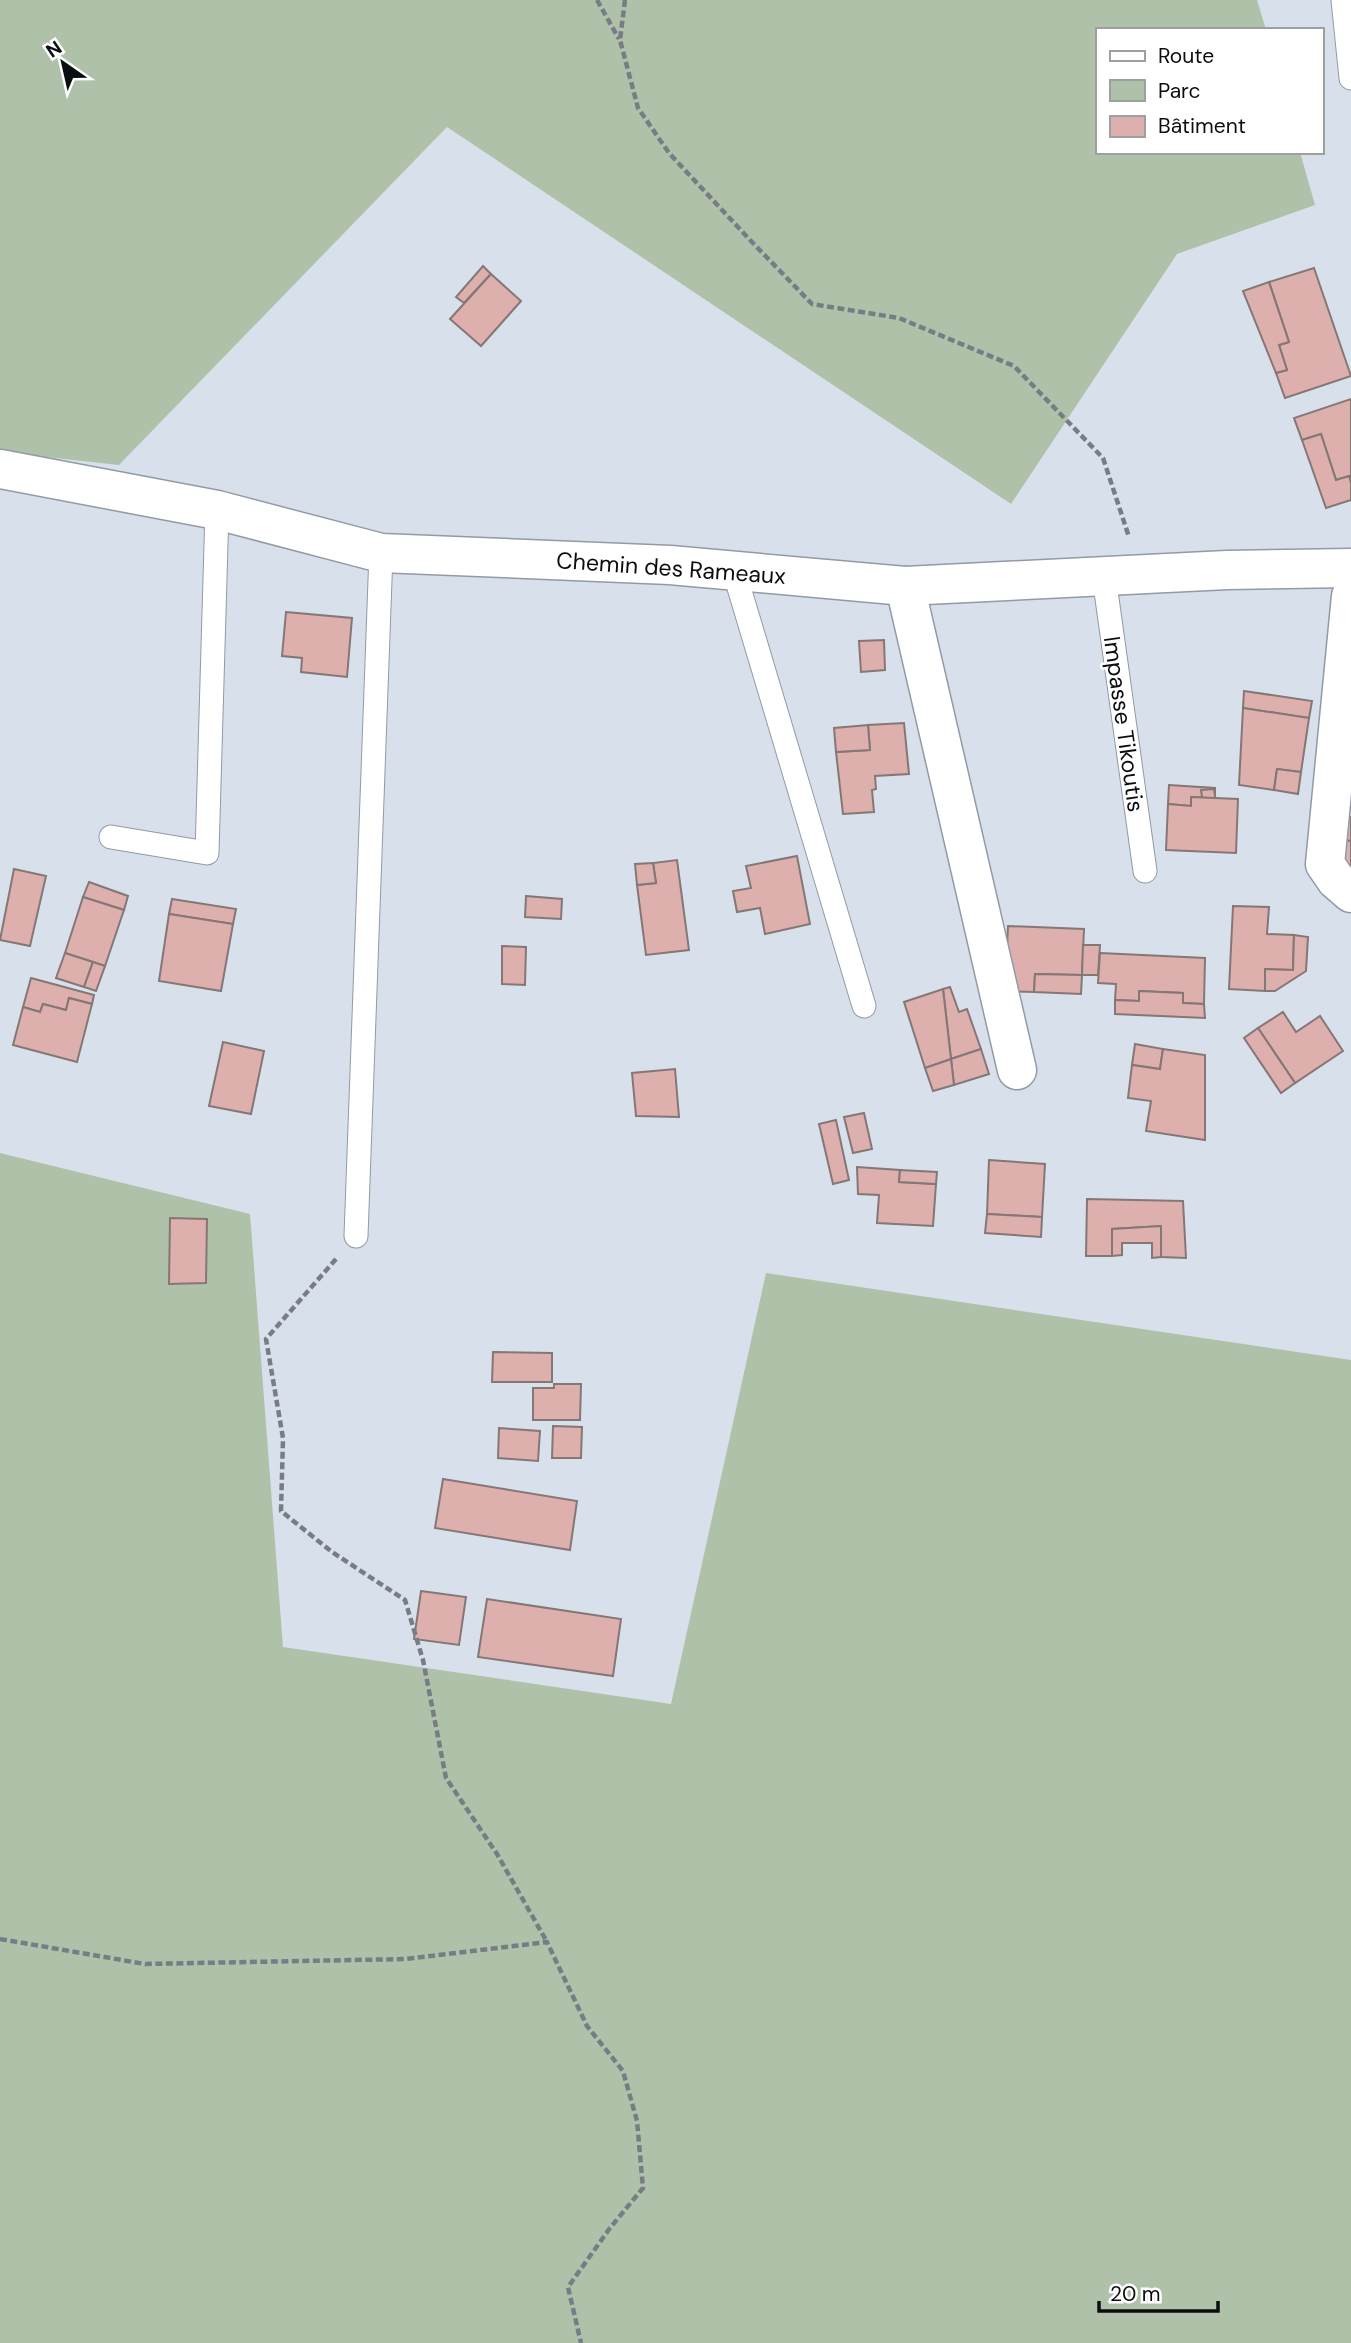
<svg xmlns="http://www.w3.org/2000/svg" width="1351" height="2343" font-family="'DM Sans',sans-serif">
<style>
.green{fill:#b0c1a9}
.building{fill:#ddafad;stroke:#847776;stroke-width:2}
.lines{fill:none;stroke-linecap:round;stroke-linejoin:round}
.lane-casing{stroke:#929aa4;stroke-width:25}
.street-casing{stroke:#929aa4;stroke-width:41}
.path{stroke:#777d84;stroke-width:4.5;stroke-dasharray:7 3.5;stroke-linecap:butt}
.lane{stroke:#fff;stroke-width:23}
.street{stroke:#fff;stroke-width:38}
.labels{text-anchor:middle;stroke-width:5;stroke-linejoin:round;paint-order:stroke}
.street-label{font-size:23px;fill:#0b0e11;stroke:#fff}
</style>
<rect width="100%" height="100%" fill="#d8e1eb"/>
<g class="green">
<path d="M0,0H1257L1266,30H1097V152H1300L1315,205L1177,254L1011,504L447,127L119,465L0,452Z"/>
<path d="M0,1153L250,1214L283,1647L671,1704L766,1273L1351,1360V2343H0Z"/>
</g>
<g class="building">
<path d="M483,266L491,274L464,303L456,297Z"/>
<path d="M1314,268L1351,376L1285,398L1276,373L1287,370L1279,345L1289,342L1269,282Z"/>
<path d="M491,274L521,301L481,346L450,319Z"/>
<path d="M1269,282L1289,342L1279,345L1287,370L1276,373L1243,291Z"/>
<path d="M1351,399V483L1349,476L1336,480L1321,434L1302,440L1294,418Z"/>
<path d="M1321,434L1336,480L1349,476L1351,483V500L1326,508L1302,440Z"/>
<path d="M286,612L352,618L347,677L301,672L302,658L282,656Z"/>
<path d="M884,640L885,670L861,672L859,641Z"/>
<path d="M1244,691L1312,701L1309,718L1243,708Z"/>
<path d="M1243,708L1309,718L1301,772L1277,769L1274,790L1239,785Z"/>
<path d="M904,723L909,774L875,776L876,789L872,790L874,812L843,814L836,752L870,750L868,725Z"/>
<path d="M868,725L870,750L836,752L834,728Z"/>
<path d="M1277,769L1301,772L1298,794L1274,790Z"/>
<path d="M1169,785L1215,788V798L1191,797V806L1168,804Z"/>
<path d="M1214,789L1216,803L1203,804L1201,790Z"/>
<path d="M1191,797L1238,799L1236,853L1166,850L1168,804L1191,806Z"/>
<path d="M1344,816L1351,817V841L1341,840Z"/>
<path d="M1341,840L1351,841V865L1333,863Z"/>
<path d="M797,856L810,924L765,934L760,908L737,912L733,891L751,888L746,866Z"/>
<path d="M677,860L689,950L646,955L637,885L656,883L653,863Z"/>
<path d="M653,863L656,883L637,885L635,864Z"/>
<path d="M14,869L46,876L30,946L0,940Z"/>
<path d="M89,882L128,896L124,910L83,897Z"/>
<path d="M526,896L562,899L561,919L525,917Z"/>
<path d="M83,897L124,910L105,966L65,953Z"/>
<path d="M172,899L236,909L233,924L169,914Z"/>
<path d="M1233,906L1269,907L1267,934L1294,935L1293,970L1265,969V991L1229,989Z"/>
<path d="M169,914L233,924L221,991L159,981Z"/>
<path d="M1008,926L1084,929L1082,975L1035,974L1034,992L1005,991Z"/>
<path d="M1294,935L1308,937L1306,971L1275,991H1265V969L1293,970Z"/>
<path d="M1083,945H1100L1098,975H1082Z"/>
<path d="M502,946L526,947L525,985L502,984Z"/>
<path d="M65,953L93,962L84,987L56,978Z"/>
<path d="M1100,953L1205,958L1204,1004L1183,1003V993L1139,991V1001L1115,1000L1116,984L1098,983Z"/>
<path d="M93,962L105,966L96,991L84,987Z"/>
<path d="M1035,974L1082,975L1081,994L1034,992Z"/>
<path d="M31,978L94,995L92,1004L69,998L66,1010L43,1004L40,1012L23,1007Z"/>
<path d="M950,987L959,1012L967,1009L981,1049L951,1059L943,989Z"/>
<path d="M943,989L951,1059L925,1068L904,1002Z"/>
<path d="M1139,991L1183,993V1003L1204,1004L1205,1018L1115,1014V1000L1139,1001Z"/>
<path d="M69,998L92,1004L77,1062L13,1045L23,1007L40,1012L43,1004L66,1010Z"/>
<path d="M1283,1012L1296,1032L1320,1016L1343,1051L1295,1083L1258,1028Z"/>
<path d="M1258,1028L1295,1083L1281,1093L1244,1038Z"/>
<path d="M223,1042L264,1051L251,1114L209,1106Z"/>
<path d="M1135,1044L1163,1049L1160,1069L1132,1065Z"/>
<path d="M981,1049L989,1074L954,1085L951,1059Z"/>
<path d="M1163,1049L1205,1055V1140L1146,1131L1151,1101L1128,1098L1132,1065L1160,1069Z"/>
<path d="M951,1059L954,1085L933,1091L925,1068Z"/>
<path d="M675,1069L679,1117L636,1116L632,1073Z"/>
<path d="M864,1113L872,1149L853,1153L844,1117Z"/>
<path d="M836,1120L849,1180L833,1184L819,1124Z"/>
<path d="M989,1160L1045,1164L1042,1217L987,1214Z"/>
<path d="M857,1167L900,1170L899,1182L936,1184L933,1226L877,1223L879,1195L858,1194Z"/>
<path d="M900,1170L937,1172L936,1184L899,1182Z"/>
<path d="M1087,1199L1183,1201L1186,1258L1161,1257V1226L1112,1229V1256H1086Z"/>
<path d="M987,1214L1042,1217L1041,1237L985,1233Z"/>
<path d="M170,1218L207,1219L206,1283L169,1284Z"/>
<path d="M1161,1226V1257L1152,1258V1243H1122V1255L1112,1256V1229Z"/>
<path d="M493,1352L552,1353V1382H492Z"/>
<path d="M554,1384H581L580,1420H533V1388H554Z"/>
<path d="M553,1426L582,1427L581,1458H552Z"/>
<path d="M499,1428L540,1431L538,1461L498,1458Z"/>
<path d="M443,1479L577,1501L570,1550L435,1528Z"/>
<path d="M421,1591L466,1597L459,1645L414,1639Z"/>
<path d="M487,1599L621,1619L613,1676L478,1657Z"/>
</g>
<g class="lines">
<g class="lane-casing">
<g id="lane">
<path d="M1343,0L1351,78"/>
<path d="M734,571L864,1006"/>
<path d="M1104,577L1145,871"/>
<path d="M111,837L207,853L217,510"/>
<path d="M356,1236L381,553"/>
</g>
</g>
<g class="street-casing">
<g id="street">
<path d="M0,469L217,510L381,553L670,565L905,586L1227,570L1351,568"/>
<path d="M905,586L1017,1070"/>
<path d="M1351,596L1325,864L1336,880L1351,893"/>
</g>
</g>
<g class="path">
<path d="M597,0L619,39"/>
<path d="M625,0L620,40L638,108L669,153L750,240L812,304L899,318L1014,366L1103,458L1129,537"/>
<path d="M336,1259L266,1339L283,1438L281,1511L332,1552L405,1600L423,1660L446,1778L497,1854L547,1942"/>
<path d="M0,1939L145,1964L406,1959L547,1942L587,2026L623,2071L637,2121L643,2188L610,2228L568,2287L581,2343"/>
</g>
<use href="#lane" class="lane"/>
<use href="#street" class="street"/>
</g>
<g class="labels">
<g class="street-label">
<text transform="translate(671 568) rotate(4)" y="8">Chemin des Rameaux</text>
<text transform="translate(1124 724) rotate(82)" y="8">Impasse Tikoutis</text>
</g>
</g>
<rect x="1096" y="28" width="228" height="126" fill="#ffffff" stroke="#9d9fa0" stroke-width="2"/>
<rect x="1110" y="51" width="35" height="10" fill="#ffffff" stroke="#9d9fa0" stroke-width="2"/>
<text x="1158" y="63" font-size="21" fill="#0b0e11">Route</text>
<rect x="1110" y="80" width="35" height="21" fill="#b0c1a9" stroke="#9d9fa0" stroke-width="2"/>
<text x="1158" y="98" font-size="21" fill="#0b0e11">Parc</text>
<rect x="1110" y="116" width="35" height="21" fill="#ddafad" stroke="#9d9fa0" stroke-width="2"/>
<text x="1158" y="133" font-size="21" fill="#0b0e11">Bâtiment</text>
<g transform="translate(63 63) rotate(326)" stroke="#ffffff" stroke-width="5" paint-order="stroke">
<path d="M0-5L12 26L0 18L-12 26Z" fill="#0b0e11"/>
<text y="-10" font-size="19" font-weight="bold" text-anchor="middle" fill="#0b0e11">N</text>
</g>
<path d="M1099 2301v10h119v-10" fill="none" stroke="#0b0e11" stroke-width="3.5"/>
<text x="1110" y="2301" font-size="21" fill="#0b0e11" stroke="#ffffff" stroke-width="5" paint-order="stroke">20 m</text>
</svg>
